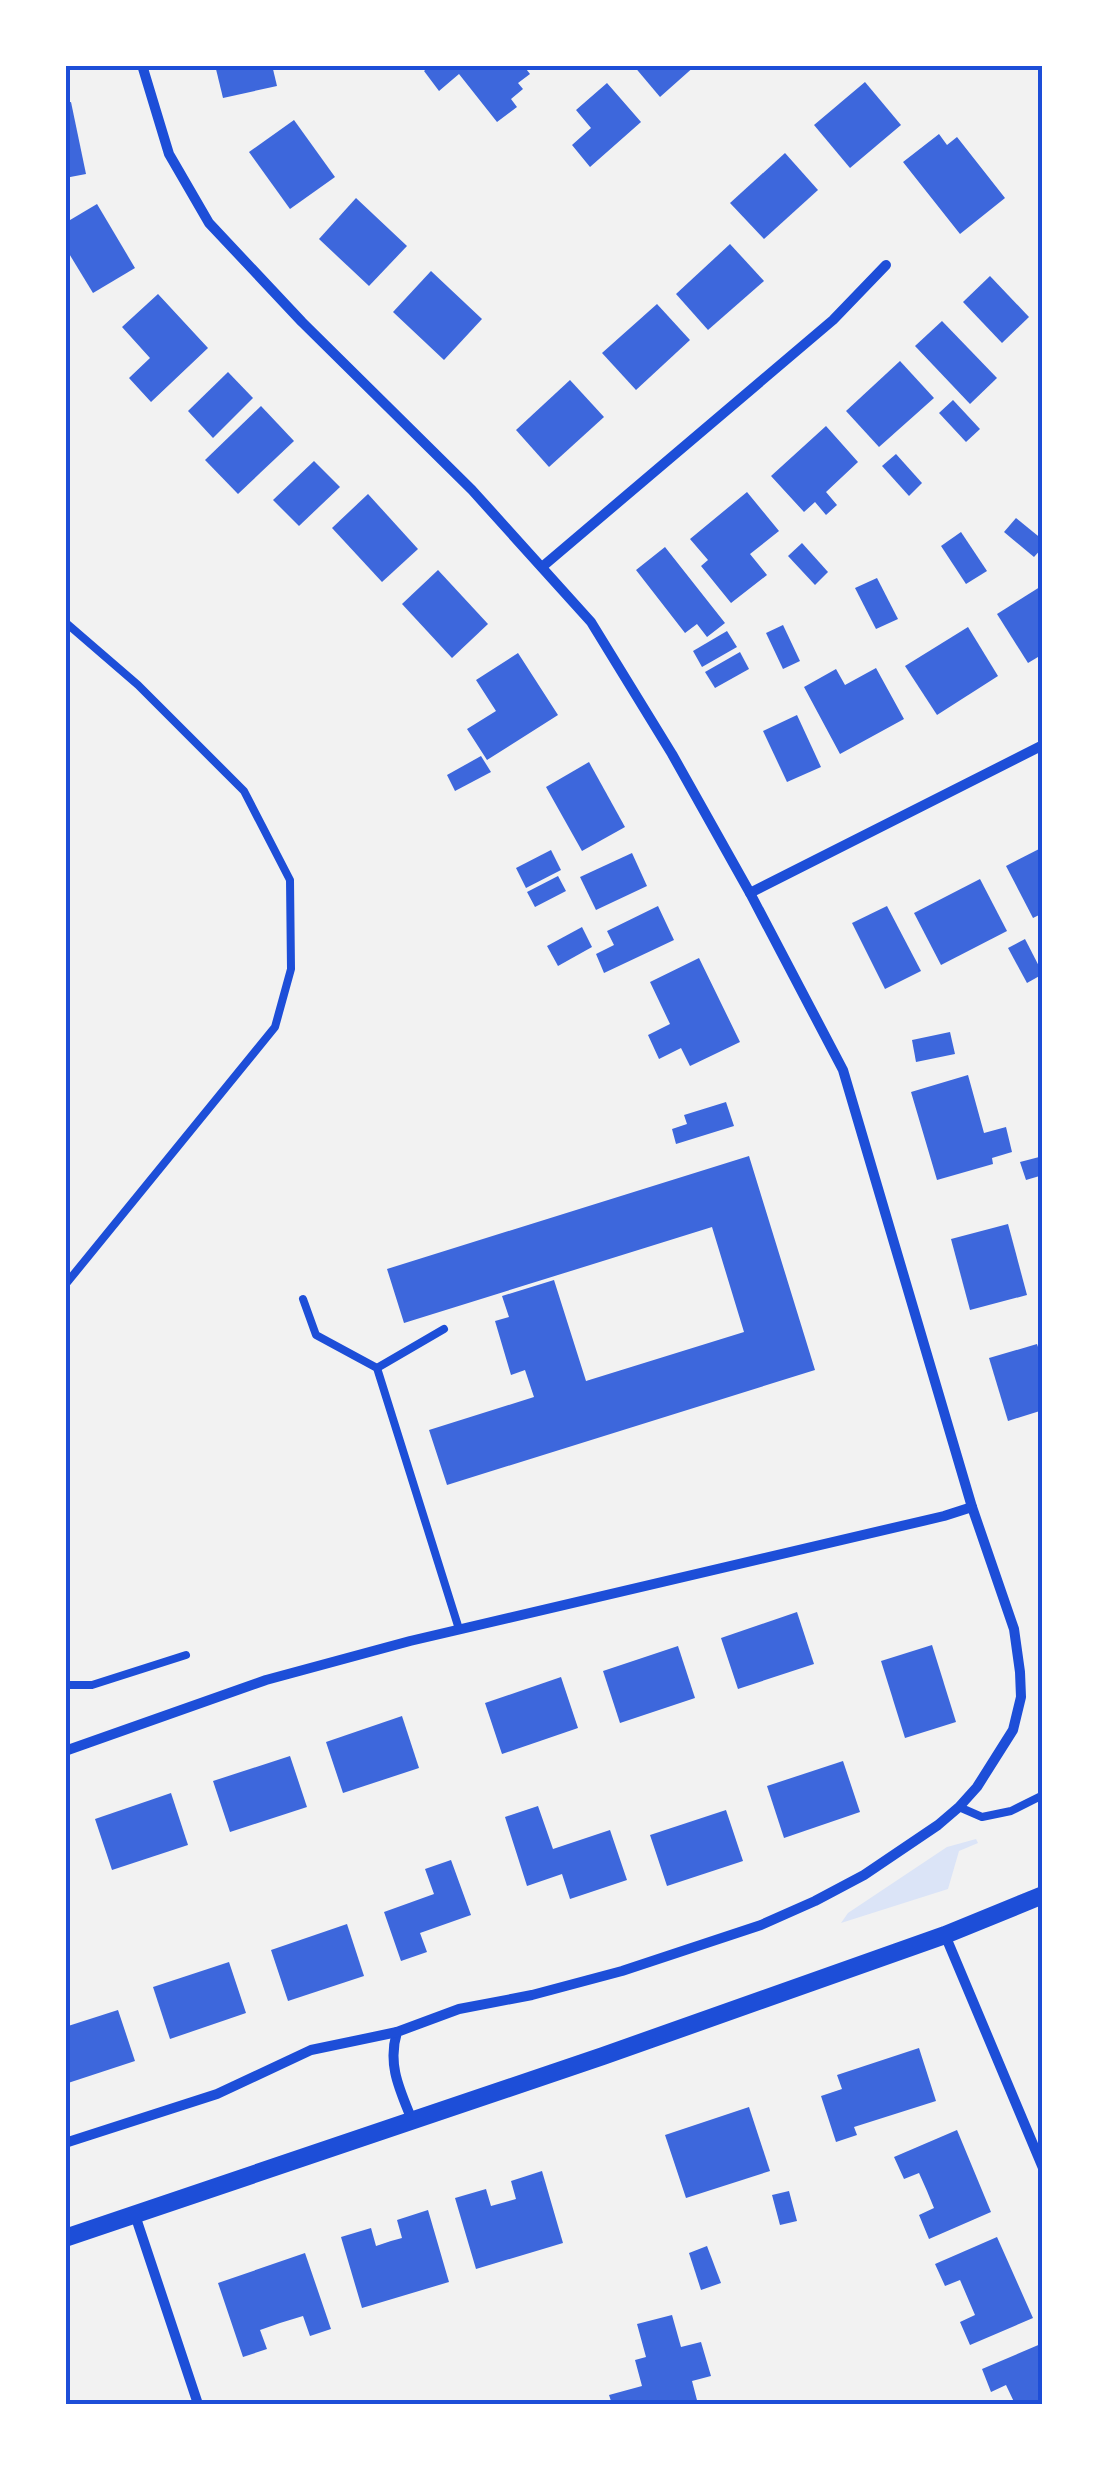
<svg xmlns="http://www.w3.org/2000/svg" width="1108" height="2469" font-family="'Archivo Narrow',sans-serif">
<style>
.green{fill:#dbe4f7}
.building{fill:#3d67dc}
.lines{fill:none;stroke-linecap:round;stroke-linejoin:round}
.service{stroke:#1d4ed8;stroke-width:8}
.minor{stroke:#1d4ed8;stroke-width:10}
.tertiary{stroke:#1d4ed8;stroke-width:18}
.neatline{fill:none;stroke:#1d4ed8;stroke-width:4}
</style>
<rect width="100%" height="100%" fill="#f2f2f2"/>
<path class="green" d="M976,1839L978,1843L959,1851L948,1889L841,1923L848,1913L947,1847Z"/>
<g class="building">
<path d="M215,65H272L277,86L223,98Z"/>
<path d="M431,65H523L530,74L518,83L523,89L511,99L517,107L497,122L459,74L439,91L424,71Z"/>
<path d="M633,65H696L660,97Z"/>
<path d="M865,82L901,125L850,168L814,125Z"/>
<path d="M607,83L641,122L590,167L572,145L591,128L576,110Z"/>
<path d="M71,102L86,174L65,178V103Z"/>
<path d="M294,120L335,177L290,209L249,152Z"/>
<path d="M939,134L947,145L957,137L1005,198L960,234L903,162Z"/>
<path d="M785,153L818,190L764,239L730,203Z"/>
<path d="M356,198L407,246L369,286L319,239Z"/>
<path d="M97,204L135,268L93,293L65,247V223Z"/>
<path d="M730,244L764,281L708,330L676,294Z"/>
<path d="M431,271L482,319L444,360L393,312Z"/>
<path d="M990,276L1029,317L1002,343L963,302Z"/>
<path d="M158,294L208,348L151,402L129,378L150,358L122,327Z"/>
<path d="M657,304L690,340L636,390L602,353Z"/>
<path d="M942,321L997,378L970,404L915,346Z"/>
<path d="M900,361L934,398L879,447L846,411Z"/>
<path d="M228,372L253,398L213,438L188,411Z"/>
<path d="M570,380L604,417L549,467L516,430Z"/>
<path d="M953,400L980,429L966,442L939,413Z"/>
<path d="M261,406L294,441L238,494L205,460Z"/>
<path d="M826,426L858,462L826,492L837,505L826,515L815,502L804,512L771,476Z"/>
<path d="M896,454L922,483L909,496L882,466Z"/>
<path d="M314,461L340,487L299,526L273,500Z"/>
<path d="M747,492L779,531L750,554L767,575L731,603L701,566L708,560L690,539Z"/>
<path d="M368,494L418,549L382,582L332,528Z"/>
<path d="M1016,518L1043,540V547L1034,557L1004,532Z"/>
<path d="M961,532L987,571L966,584L941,546Z"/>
<path d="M802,543L828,572L815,585L788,556Z"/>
<path d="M665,547L725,623L707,637L697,624L685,633L636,570Z"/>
<path d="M438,570L488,624L452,658L402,604Z"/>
<path d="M877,578L898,619L876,629L855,588Z"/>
<path d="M1043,585V654L1028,663L997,614Z"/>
<path d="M783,625L800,661L783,669L766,633Z"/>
<path d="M968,627L998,676L937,715L905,666Z"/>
<path d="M727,631L737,647L702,667L693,651Z"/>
<path d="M740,652L749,669L715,688L705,672Z"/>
<path d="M518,653L558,715L487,760L467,729L496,711L476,680Z"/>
<path d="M876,668L904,719L840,754L804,687L836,669L845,685Z"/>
<path d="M797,715L821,767L787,782L763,731Z"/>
<path d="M481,756L491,772L455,791L447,775Z"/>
<path d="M589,762L625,827L582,851L546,787Z"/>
<path d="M1043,847V913L1033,918L1006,866Z"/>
<path d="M551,850L561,870L526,888L516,868Z"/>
<path d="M632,853L647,886L596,910L580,877Z"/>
<path d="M558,876L566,891L535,907L527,892Z"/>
<path d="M980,879L1007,931L941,965L914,913Z"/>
<path d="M658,906L674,940L604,973L596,954L614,945L607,931Z"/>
<path d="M887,906L921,971L885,989L852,923Z"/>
<path d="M582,927L592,947L558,966L547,946Z"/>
<path d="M1025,939L1043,974L1027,983L1008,948Z"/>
<path d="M699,958L740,1042L690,1066L681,1048L659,1059L648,1035L670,1024L650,982Z"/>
<path d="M950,1032L955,1054L916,1062L912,1040Z"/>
<path d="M968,1075L984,1133L1006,1127L1012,1152L992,1158L993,1164L937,1180L911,1092Z"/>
<path d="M726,1102L734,1126L676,1144L672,1129L687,1124L684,1115Z"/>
<path d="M749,1156L815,1370L447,1485L429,1430L534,1397L525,1370L511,1375L495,1321L509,1317L502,1296L554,1280L586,1381L744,1332L712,1227L404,1323L387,1269Z"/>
<path d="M1043,1156V1175L1026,1180L1020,1162Z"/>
<path d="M1008,1224L1027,1295L970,1310L951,1239Z"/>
<path d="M1037,1344L1043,1362V1410L1008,1421L989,1358Z"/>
<path d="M797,1612L814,1664L738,1689L721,1638Z"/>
<path d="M932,1645L956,1722L905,1738L881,1661Z"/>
<path d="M678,1646L695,1698L620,1723L603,1671Z"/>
<path d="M561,1677L578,1728L502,1754L485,1703Z"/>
<path d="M402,1716L419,1768L343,1793L326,1742Z"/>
<path d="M290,1756L307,1807L230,1832L213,1781Z"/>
<path d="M843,1761L860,1812L784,1838L767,1786Z"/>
<path d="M171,1793L188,1845L112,1870L95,1819Z"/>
<path d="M538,1806L553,1849L610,1830L627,1880L570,1899L562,1874L527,1886L505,1817Z"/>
<path d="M726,1810L743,1861L667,1886L650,1835Z"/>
<path d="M451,1860L471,1915L420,1933L427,1952L401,1961L384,1912L434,1894L425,1869Z"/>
<path d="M347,1924L364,1976L288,2001L271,1950Z"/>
<path d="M229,1962L246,2013L170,2039L153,1987Z"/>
<path d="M118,2010L135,2061L65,2084V2027Z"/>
<path d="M919,2048L936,2101L854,2127L857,2135L836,2142L821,2096L842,2089L837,2075Z"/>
<path d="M749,2107L770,2171L686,2198L665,2135Z"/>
<path d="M957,2130L991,2212L929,2239L919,2215L934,2208L927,2191L919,2173L904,2179L894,2157Z"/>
<path d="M542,2171L563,2243L476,2269L455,2198L486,2189L491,2206L516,2199L511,2181Z"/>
<path d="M789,2191L797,2221L780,2225L772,2195Z"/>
<path d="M428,2210L449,2282L362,2308L341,2237L371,2228L376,2246L391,2241L402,2238L397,2220Z"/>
<path d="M997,2237L1033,2318L970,2345L960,2322L975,2315L960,2280L945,2286L935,2264Z"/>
<path d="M707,2246L721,2283L701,2290L689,2253Z"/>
<path d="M305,2253L331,2329L310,2336L303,2316L280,2323L260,2330L267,2349L243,2357L218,2283Z"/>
<path d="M672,2315L681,2347L701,2342L711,2376L692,2381L698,2404H612L609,2395L642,2386L635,2360L646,2357L637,2324Z"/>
<path d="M1043,2343V2404H1015L1006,2385L991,2392L982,2369Z"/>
</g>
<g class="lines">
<g class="service">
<path d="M65,622L138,685L244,791L290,880L291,969L275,1027L65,1285"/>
<path d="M303,1299L316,1335L377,1368L459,1629"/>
<path d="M377,1368L444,1329"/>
<path d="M65,1685H92L186,1655"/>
<path d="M959,1807L982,1817L1011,1811L1043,1795"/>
</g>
<g class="minor">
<path d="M142,65L169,154L209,223L302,322L472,490L591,622L672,754L750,893L843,1070L972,1507L1014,1629L1020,1672L1021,1697L1013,1730L977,1787L959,1807L938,1825L864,1875L815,1901L761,1925L622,1971L532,1995L459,2009L397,2032C387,2065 400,2090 412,2120"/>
<path d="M542,567L833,320L886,265"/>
<path d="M750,893L1043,745"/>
<path d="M65,1751L266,1680L410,1641L944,1516L972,1507"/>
<path d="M945,1935L1043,2168"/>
<path d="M65,2143L217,2094L311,2050L397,2032"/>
<path d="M135,2215L198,2404"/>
</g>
<path class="tertiary" d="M65,2238L603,2056L945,1935L1043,1895"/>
</g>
<rect width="1108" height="2469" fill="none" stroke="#ffffff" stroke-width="135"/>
<rect x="68" y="68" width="972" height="2334" class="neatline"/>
</svg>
